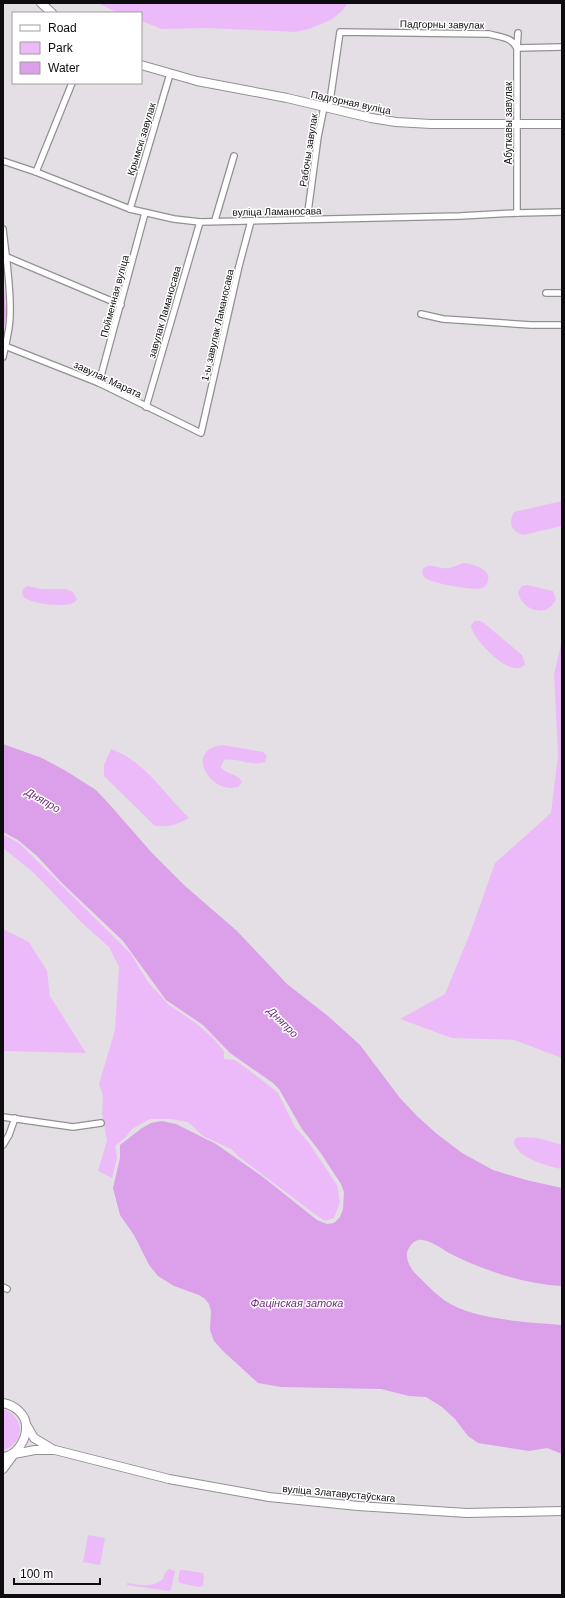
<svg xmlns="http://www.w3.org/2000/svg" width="565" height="1598" font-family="Arial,sans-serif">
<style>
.green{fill:#edbaf9}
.water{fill:#dc9fea}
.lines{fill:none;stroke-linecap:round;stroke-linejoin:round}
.stream{stroke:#dc9fea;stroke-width:1.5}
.street-casing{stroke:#938f94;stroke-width:8}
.secondary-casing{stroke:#938f94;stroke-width:10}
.street{stroke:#fff;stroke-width:5.5}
.secondary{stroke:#fff;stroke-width:8}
.labels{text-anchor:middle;stroke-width:3;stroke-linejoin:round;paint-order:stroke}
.street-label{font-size:10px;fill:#0e0c0e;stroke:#fff}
.water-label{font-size:11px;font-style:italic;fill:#732b84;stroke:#fff}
</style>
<rect width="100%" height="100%" fill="#e4dfe5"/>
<g class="green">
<path d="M98,3H348L342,11L331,20L309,29L295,32L208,28L162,29L141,21V13H118Z"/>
<path d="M562,501V526L523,535C511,531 508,523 514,512Z"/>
<path d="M464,563C473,564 492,569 488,581C487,585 485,587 482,588C474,591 438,584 429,580C426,579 424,577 422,574L423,568C433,562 439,570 449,568C454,567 459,564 464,563Z"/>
<path d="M527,585L553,591L556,599C546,621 520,608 518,592L522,586Z"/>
<path d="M27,586L42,589H66L73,592L77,599L75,602C69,608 32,604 25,598C22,595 22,593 23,589Z"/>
<path d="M474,621H480L484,623L522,655L525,664C512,682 472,638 471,626Z"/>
<path d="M562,641V1058L514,1040L452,1038L400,1019L445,994L469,936L495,863L551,813L558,755L554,674Z"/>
<path d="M223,745L263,752L267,756L265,762C251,767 238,757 224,760L221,767C226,775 238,773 242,782L238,787C210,795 183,749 223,745Z"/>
<path d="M111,749C145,761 164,794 189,818C177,825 169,827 155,826L104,776V765Z"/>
<path d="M3,834L20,844L131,954L148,982L169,1005L196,1023L213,1038L224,1051V1059L235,1060L266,1083L278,1093L295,1127L309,1143L337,1185L340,1202L334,1218L325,1221L316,1215L239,1157L231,1149L203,1136L188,1122L170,1119H150L132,1129L125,1138L115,1146L117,1158L112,1178L98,1171L107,1141L102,1113L103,1096L99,1084L115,1030L119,967L109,947L81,922L34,873L3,848Z"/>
<path d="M3,929L29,942L47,971L50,996L86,1053L3,1051Z"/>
<path d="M521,1137L538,1138L562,1145V1169C549,1167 514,1157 514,1141L516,1138Z"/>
<path d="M3,1409C25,1416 26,1444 3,1450Z"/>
<path d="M88,1535L105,1538L100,1565L83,1562Z"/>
<path d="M169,1569L175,1571L171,1590L169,1591L127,1585V1583C141,1585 152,1588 163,1579L165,1573Z"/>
<path d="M180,1570H184L203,1573L204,1576L203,1586L199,1587L180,1583L178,1580Z"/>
</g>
<path class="water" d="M3,744L42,758L66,771L96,790L110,805L152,853L184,885L237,931L287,984L328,1016L360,1045L400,1098L417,1116L437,1134L462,1153L493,1170L526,1180L562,1188V1286C523,1284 483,1270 449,1253C441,1248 427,1238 418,1240C413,1241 408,1248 407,1253C406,1264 414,1273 421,1279C428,1286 436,1294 444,1300C472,1320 528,1322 562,1325V1454L547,1448L529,1451L478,1443L468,1436L455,1419L442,1407L426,1397L409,1396L381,1389L281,1387L258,1383L223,1351L214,1341L210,1330L211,1311L209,1304L205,1299L199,1295L174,1286L158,1276L149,1265L134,1235L120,1215L113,1188L120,1158V1145L142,1128L151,1123L162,1121L176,1124L216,1144L263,1177L317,1220L327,1224L334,1223L340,1217L343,1209L344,1192L341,1184L320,1152L302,1129L279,1089L273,1083L230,1053L203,1025L166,1000L123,941L62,883L37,856L18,840L3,832Z"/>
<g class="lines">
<path class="stream" d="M3,283L5,314L3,329"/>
<g class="street-casing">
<g id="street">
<path d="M329,108L340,32L489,34C500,37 512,37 517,48L562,47"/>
<path d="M3,161L36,172L130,209L174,219L200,222L460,216L517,213L562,212"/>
<path d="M36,172L72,83"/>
<path d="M130,209L170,74"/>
<path d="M517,213V48L518,33"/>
<path d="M307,219L318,137L324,107"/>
<path d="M215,220L234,156"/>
<path d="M3,229C6,258 11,286 10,315C10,329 6,343 3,357"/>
<path d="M7,257L121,305"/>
<path d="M546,293H562"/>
<path d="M421,314L443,319L531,325H562"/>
<path d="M5,346L99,383L201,433L239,266L251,221"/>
<path d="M99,383L145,213"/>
<path d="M146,407L200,222"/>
<path d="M3,1117L73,1127L101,1123"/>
<path d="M3,1145L9,1135L15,1118"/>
<path d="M3,1287L7,1289"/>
</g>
</g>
<g class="secondary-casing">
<g id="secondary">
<path d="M41,3L52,13"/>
<path d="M141,65L197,81L287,98L371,118L396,122L431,124H562"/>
<path d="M3,1403C14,1405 26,1414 26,1426C27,1440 16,1456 3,1457"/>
<path d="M27,1426L34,1438L54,1450"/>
<path d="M3,1469L14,1454L35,1450H55L169,1479L269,1497L358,1506L467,1513L562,1511"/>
</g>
</g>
<use href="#street" class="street"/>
<use href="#secondary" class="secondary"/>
</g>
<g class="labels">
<g class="street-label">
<text transform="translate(442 24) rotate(1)" y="4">Падгорны завулак</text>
<text transform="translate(351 102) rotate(12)" y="4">Падгорная вуліца</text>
<text transform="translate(508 123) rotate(-90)" y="4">Абуткавы завулак</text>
<text transform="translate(141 139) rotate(-73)" y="4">Крымскі завулак</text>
<text transform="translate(308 150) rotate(-81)" y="4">Рабочы завулак</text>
<text transform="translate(277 211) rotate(-1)" y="4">вуліца Ламаносава</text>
<text transform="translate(114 296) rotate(-75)" y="4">Пойменная вуліца</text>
<text transform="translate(164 312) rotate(-74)" y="4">завулак Ламаносава</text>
<text transform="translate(217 325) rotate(-77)" y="4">1-ы завулак Ламаносава</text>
<text transform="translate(108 379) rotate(25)" y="4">завулак Марата</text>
<text transform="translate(339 1493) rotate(5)" y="4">вуліца Златавустаўскага</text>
</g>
<g class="water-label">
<text transform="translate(43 800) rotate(30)" y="4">Дняпро</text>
<text transform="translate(283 1022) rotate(45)" y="4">Дняпро</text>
<text x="297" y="1307">Фацінская затока</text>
</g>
</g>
<rect width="565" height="1598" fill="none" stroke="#0e0c0e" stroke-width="8"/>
<rect x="12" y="12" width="130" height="72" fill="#ffffff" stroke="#9f9e9f"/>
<rect x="20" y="25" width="20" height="6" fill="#ffffff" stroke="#9f9e9f"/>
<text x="48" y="32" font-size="12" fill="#0e0c0e">Road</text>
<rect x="20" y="42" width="20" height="12" fill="#edbaf9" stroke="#9f9e9f"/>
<text x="48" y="52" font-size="12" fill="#0e0c0e">Park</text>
<rect x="20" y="62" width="20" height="12" fill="#dc9fea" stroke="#9f9e9f"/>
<text x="48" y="72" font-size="12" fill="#0e0c0e">Water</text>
<path d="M14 1578v6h86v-6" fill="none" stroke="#0e0c0e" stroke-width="2"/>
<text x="20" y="1578" font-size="12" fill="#0e0c0e" stroke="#ffffff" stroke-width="3" paint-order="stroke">100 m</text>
</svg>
